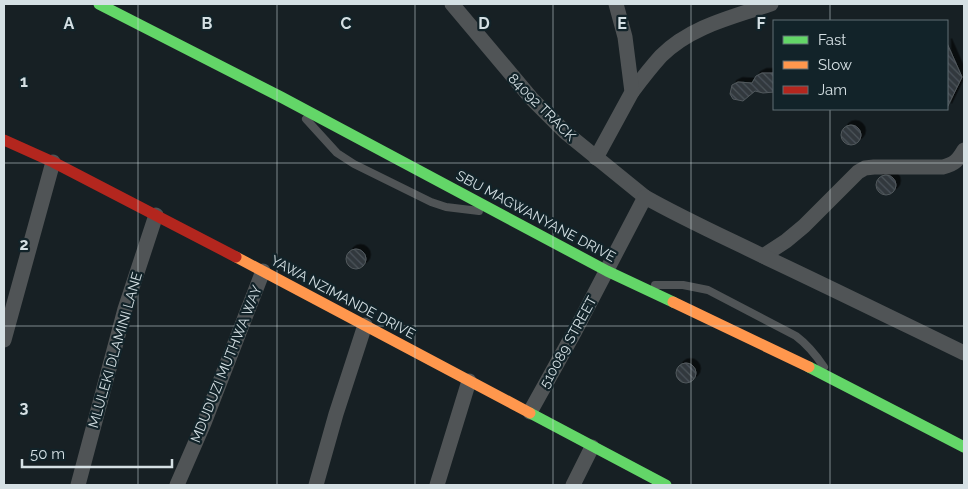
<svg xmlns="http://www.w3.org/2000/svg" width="968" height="489" font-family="Raleway,sans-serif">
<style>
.building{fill:url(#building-back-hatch);stroke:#52595d;filter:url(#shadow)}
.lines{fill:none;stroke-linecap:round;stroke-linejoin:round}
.lane{stroke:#505456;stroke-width:8}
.street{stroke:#505456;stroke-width:15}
.fast{stroke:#63d668;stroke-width:11}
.slow{stroke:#ff974d;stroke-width:11}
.jam{stroke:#b3261e;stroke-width:11}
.grid{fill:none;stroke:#d5e0e4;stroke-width:1;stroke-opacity:0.55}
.labels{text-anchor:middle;stroke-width:4.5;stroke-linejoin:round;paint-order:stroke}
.street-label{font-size:14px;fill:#d5e0e4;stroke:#122329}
.grid-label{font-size:16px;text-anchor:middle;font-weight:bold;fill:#d5e0e4;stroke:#122329;stroke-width:4.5;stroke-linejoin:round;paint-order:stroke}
</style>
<defs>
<pattern id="building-back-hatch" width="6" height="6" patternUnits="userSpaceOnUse" patternTransform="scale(1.25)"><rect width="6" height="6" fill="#30383e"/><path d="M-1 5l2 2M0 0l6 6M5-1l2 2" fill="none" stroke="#4d545a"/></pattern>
<filter id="shadow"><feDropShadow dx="4.5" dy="-4.5" stdDeviation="0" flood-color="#0009"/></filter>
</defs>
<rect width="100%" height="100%" fill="#172024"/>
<g class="building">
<path d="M947,43L962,77L947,108Z"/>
<path d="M762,73H774V92L763,93L755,91L743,101L733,99L730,94L732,85L738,82L752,83L756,76Z"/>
<circle cx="851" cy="135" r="10"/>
<circle cx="886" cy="185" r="10"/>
<circle cx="356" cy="259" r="10"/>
<circle cx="686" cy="373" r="10"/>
</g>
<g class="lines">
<g class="lane">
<path d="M306,119L337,153L354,164L431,202L446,207L479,211"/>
<path d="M655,285H683L708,290L796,336C808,345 816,355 824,367"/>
</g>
<g class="street">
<path d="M452,4L532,99L565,132L645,197"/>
<path d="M632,92C641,80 651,67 661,56C691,26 733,17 771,4"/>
<path d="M596,158L632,92L625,37L616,4"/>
<path d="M763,256L786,241L804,226L858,172L865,168L874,167H943C955,164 958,160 964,150"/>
<path d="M4,340L53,162"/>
<path d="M530,412L575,331L645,197C684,219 724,237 765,257C831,288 898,321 964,353"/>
<path d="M78,485L125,309L156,215"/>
<path d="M177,485L204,423L263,271"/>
<path d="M316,485L336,414L365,325"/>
<path d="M437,485L469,381"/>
<path d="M573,485L592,447"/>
</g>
<g class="fast">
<path d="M99,4L281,97L607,271L673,302"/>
<path d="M809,367L964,447"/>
<path d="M530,413L666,485"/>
</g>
<g class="slow">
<path d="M236,257L530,413"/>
<path d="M673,302L809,367"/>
</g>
<path class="jam" d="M4,140L53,162L236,257"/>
</g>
<path class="grid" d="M138,4V485M277,4V485M415,4V485M553,4V485M691,4V485M830,4V21M830,109V485M4,163H964M4,326H964"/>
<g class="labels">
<g class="street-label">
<text transform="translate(542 107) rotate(45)" y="5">84092 TRACK</text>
<text transform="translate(536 216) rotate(28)" y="5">SBU MAGWANYANE DRIVE</text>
<text transform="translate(343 297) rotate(28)" y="5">YAWA NZIMANDE DRIVE</text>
<text transform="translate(568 342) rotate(-61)" y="5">510089 STREET</text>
<text transform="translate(115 350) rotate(-74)" y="5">MLULEKI DLAMINI LANE</text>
<text transform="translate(226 364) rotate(-68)" y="5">MDUDUZI MUTHWA WAY</text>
</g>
</g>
<g class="grid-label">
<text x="69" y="29">A</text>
<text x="207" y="29">B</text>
<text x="346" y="29">C</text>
<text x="484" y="29">D</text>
<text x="622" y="29">E</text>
<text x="761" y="29">F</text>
<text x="24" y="87">1</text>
<text x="24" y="250">2</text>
<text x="24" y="413">3</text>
</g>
<rect width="968" height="489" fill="none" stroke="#d5e0e4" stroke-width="10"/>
<rect x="773" y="20" width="175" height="90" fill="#122329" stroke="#606f74"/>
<rect x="783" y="36" width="25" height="8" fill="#63d668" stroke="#606f74"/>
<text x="818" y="45" font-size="15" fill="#d5e0e4">Fast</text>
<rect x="783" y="61" width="25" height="8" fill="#ff974d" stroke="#606f74"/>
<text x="818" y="70" font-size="15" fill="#d5e0e4">Slow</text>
<rect x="783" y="86" width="25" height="8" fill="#b3261e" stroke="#606f74"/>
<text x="818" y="95" font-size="15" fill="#d5e0e4">Jam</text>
<path d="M22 459v8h150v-8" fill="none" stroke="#d5e0e4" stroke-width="2.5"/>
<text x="30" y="459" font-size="15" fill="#d5e0e4" stroke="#122329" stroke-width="4" paint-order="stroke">50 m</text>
</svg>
